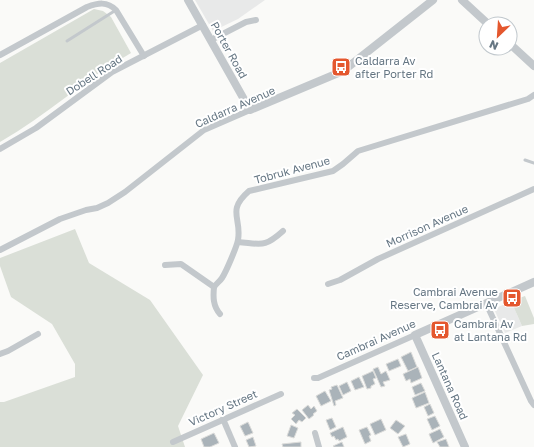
<svg xmlns="http://www.w3.org/2000/svg" width="534" height="447" font-family="'Golos Text',sans-serif">
<style>
.built{fill:#e8e9e9}
.green{fill:#dadfd7}
.building{fill:#aab3b9;stroke:#dcdcda}
.lines{fill:none;stroke-linecap:round;stroke-linejoin:round}
.service{stroke:#c3c8cc;stroke-width:3}
.minor{stroke:#c3c8cc;stroke-width:6}
.tertiary{stroke:#c3c8cc;stroke-width:8}
.labels{text-anchor:middle;stroke-width:4;stroke-linejoin:round;paint-order:stroke}
.street-label{font-size:11px;fill:#657683;stroke:#fff}
.poi-label{font-size:11px;fill:#657683;stroke:#fff;text-anchor:start}
</style>
<rect width="100%" height="100%" fill="#fafaf8"/>
<g class="built">
<path d="M195,0H265L238,19L213,31Z"/>
<path d="M511,301L522,326L505,333L494,309Z"/>
</g>
<g class="green">
<path d="M94,9L103,11L111,17L131,53C85,79 46,116 0,142V63Z"/>
<path d="M75,229L89,263L150,300L203,375L178,426L185,447H0V402H4L75,377V364L52,324L11,297L0,266V258Z"/>
<path d="M525,296L534,318V324L522,326L511,301Z"/>
</g>
<g class="building">
<path d="M411,352L417,367L408,371L401,357Z"/>
<path d="M398,359L401,366L389,371L386,364Z"/>
<path d="M378,367L381,374L386,371L390,380L383,382L385,386L381,387L373,369Z"/>
<path d="M418,367L422,378L411,383L410,379L406,381L403,374Z"/>
<path d="M373,371L376,378L373,379L375,384L371,386V388L367,389L362,376Z"/>
<path d="M359,377L364,387L355,390L351,381Z"/>
<path d="M347,382L351,391L343,395L339,386Z"/>
<path d="M421,383L425,391L415,395L412,387Z"/>
<path d="M337,385L343,398L335,401L336,405L334,406L329,390L332,389L331,387Z"/>
<path d="M325,391L331,401L321,406L316,396Z"/>
<path d="M425,392L429,403L416,408L412,398Z"/>
<path d="M430,404L434,413L428,416L424,407Z"/>
<path d="M308,405L311,409L314,406L317,411L313,414L314,415L309,419L302,410Z"/>
<path d="M297,409L306,418L302,422L299,420L296,424L291,419L295,415L292,413Z"/>
<path d="M435,416L440,426L432,430L427,419Z"/>
<path d="M332,418L336,427L330,430L326,420Z"/>
<path d="M381,419L386,430L375,435L370,424Z"/>
<path d="M396,420L405,426L398,434L390,428Z"/>
<path d="M248,422L253,433L245,436L240,426Z"/>
<path d="M291,425L298,428L294,438L287,436Z"/>
<path d="M343,427L347,437L339,441L338,439L336,440L334,436L332,437L330,433Z"/>
<path d="M367,427L371,435L369,436L371,441L365,444L359,430Z"/>
<path d="M440,429L444,437L433,443L429,434Z"/>
<path d="M214,433L219,443L210,447H204L201,439Z"/>
<path d="M406,434L410,444L403,447L398,437Z"/>
<path d="M253,437L256,446L249,447L246,440Z"/>
<path d="M446,439L449,447H440L437,442Z"/>
<path d="M301,442V447H283L282,444Z"/>
<path d="M342,442L344,447H334L333,446Z"/>
</g>
<g class="lines">
<g class="service">
<path d="M67,41L116,10"/>
<path d="M525,160L534,163"/>
</g>
<g class="minor">
<path d="M211,40L246,22L256,20"/>
<path d="M0,55L87,7C98,3 107,1 116,10L144,56"/>
<path d="M0,149L36,128L112,72L203,25"/>
<path d="M238,242C262,244 264,248 283,231"/>
<path d="M0,250L60,219L86,210L97,208L108,203L125,192L204,130L250,110"/>
<path d="M165,265L181,264L214,287"/>
<path d="M328,284L340,280L378,259L534,189"/>
<path d="M486,303L531,401L534,405"/>
<path d="M220,314C213,306 213,297 214,287C216,284 220,281 222,278C226,272 237,246 238,240C242,218 226,211 249,191L333,171L343,164L358,151L528,99L534,95"/>
<path d="M0,354L8,351L38,334"/>
<path d="M314,378H318L415,335"/>
<path d="M223,419L235,447"/>
<path d="M315,433L319,447"/>
<path d="M173,442L281,394"/>
</g>
<g class="tertiary">
<path d="M188,0L250,110L343,71L433,0"/>
<path d="M462,0L488,24"/>
<path d="M510,44L534,66"/>
<path d="M465,447L415,335L534,282"/>
</g>
</g>
<defs>
<g id="bus-square" transform="scale(1)"><rect x="-9" y="-9" width="18" height="18" rx="4" fill="#e4572e" stroke="#fff"/><path d="M-5-6H5V4H4V6H2V4H-2V6H-4V4H-5ZM-3.5-4V0h7V-4ZM-3.5 1.2v1.5H-2V1.2ZM2 1.2v1.5H3.5V1.2Z" fill="#fff"/></g>
</defs>
<g fill-rule="evenodd">
<use href="#bus-square" x="341" y="67"/>
<use href="#bus-square" x="512" y="298"/>
<use href="#bus-square" x="440" y="330"/>
</g>
<g class="labels">
<g class="street-label">
<text transform="translate(229 50) rotate(61)" y="4">Porter Road</text>
<text transform="translate(94 75) rotate(-33)" y="4">Dobell Road</text>
<text transform="translate(235 107) rotate(-24)" y="4">Caldarra Avenue</text>
<text transform="translate(292 170) rotate(-15)" y="4">Tobruk Avenue</text>
<text transform="translate(427 226) rotate(-24)" y="4">Morrison Avenue</text>
<text transform="translate(376 340) rotate(-24)" y="4">Cambrai Avenue</text>
<text transform="translate(450 386) rotate(66)" y="4">Lantana Road</text>
<text transform="translate(223 408) rotate(-24)" y="4">Victory Street</text>
</g>
<g class="poi-label">
<text x="355" y="65">Caldarra Av<tspan x="355" dy="13">after Porter Rd</tspan></text>
<text x="498" y="296" text-anchor="end">Cambrai Avenue<tspan x="498" dy="13">Reserve, Cambrai Av</tspan></text>
<text x="454" y="328">Cambrai Av<tspan x="454" dy="13">at Lantana Rd</tspan></text>
</g>
</g>
<g transform="translate(498 36) rotate(205)"><circle r="19" fill="#ffffff" stroke="#c1c8cd"/>
<path d="M0-3L7 15L0 10L-7 15Z" fill="#e4572e"/>
<text y="-6" font-size="11" font-weight="bold" text-anchor="middle" fill="#657683">N</text>
</g>
</svg>
